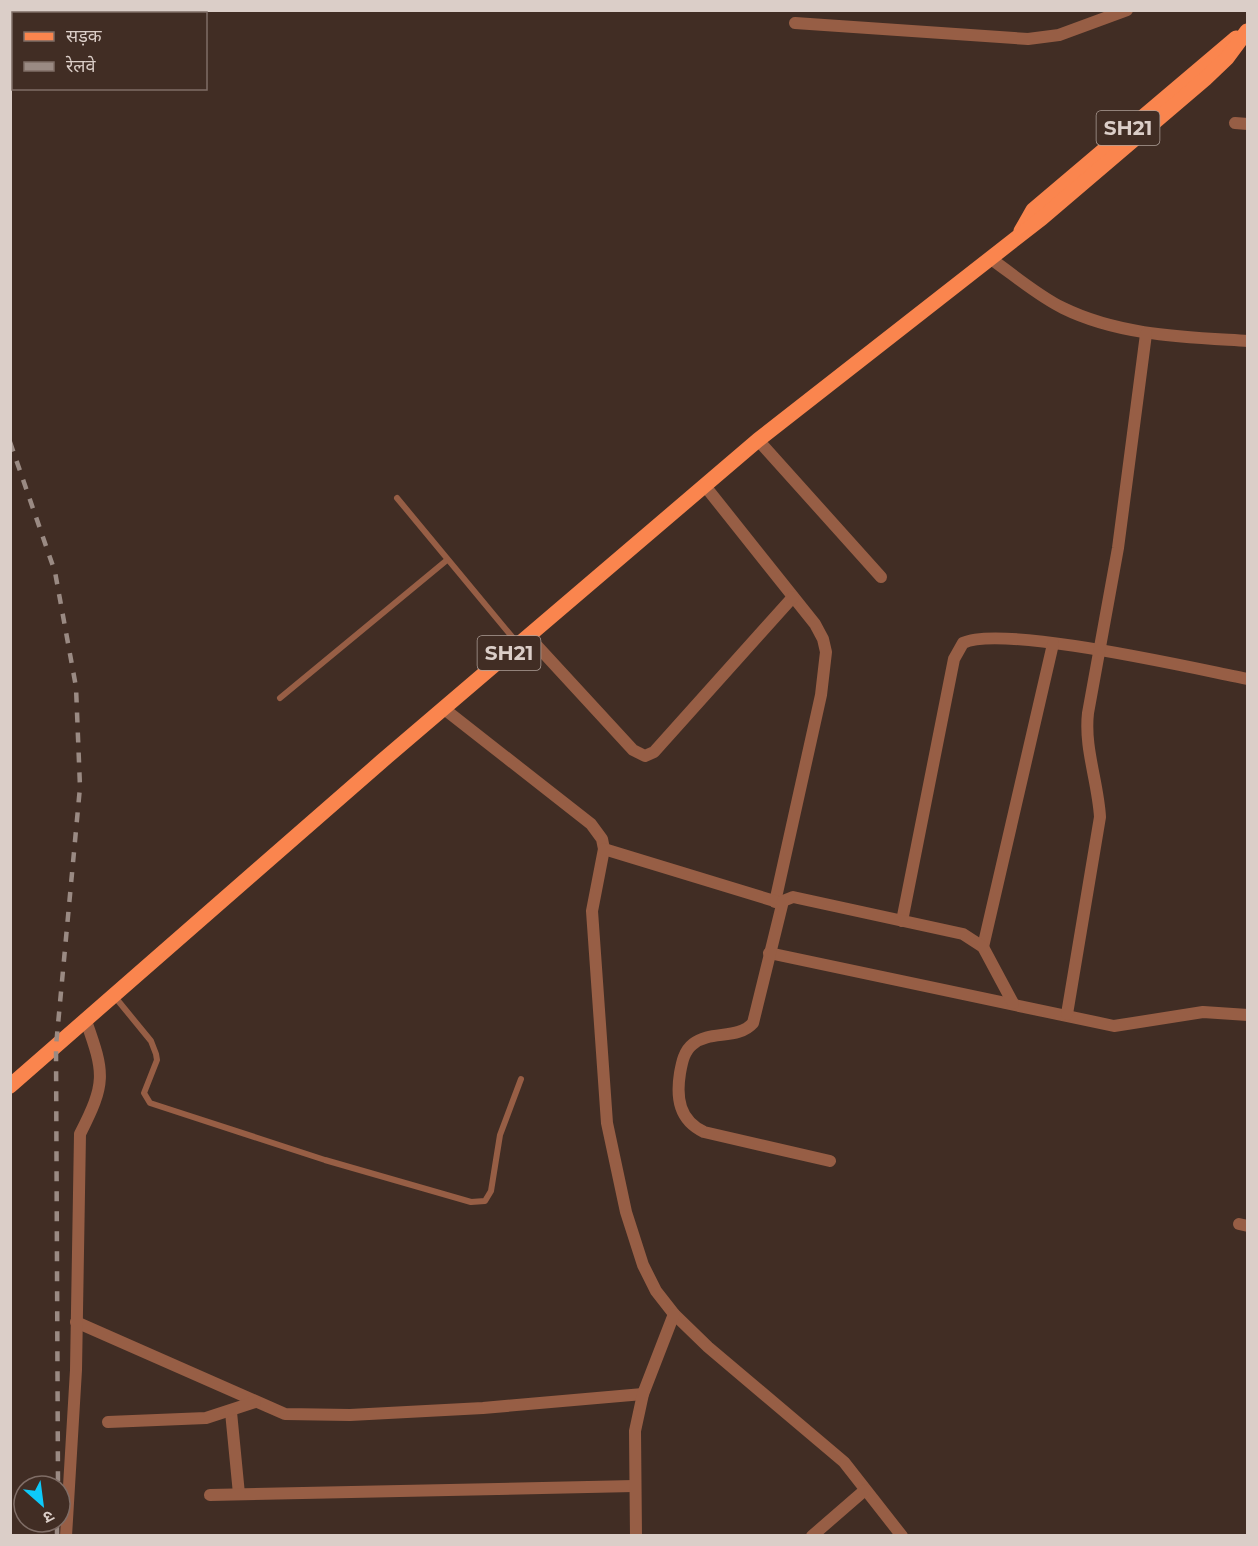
<svg xmlns="http://www.w3.org/2000/svg" width="1258" height="1546" font-family="Montserrat,'Noto Sans Devanagari',sans-serif">
<style>
.lines{fill:none;stroke-linecap:round;stroke-linejoin:round}
.service{stroke:#975e45;stroke-width:6}
.minor{stroke:#975e45;stroke-width:12}
.primary{stroke:#fa854e;stroke-width:15}
.rail{stroke:#9a8a83;stroke-width:4.5;stroke-dasharray:10 10;stroke-linecap:butt}
.labels{text-anchor:middle;stroke-width:6;stroke-linejoin:round;paint-order:stroke}
.shield{fill:#412d24;stroke:#ad9e97;stroke-width:1.5}
.shield-label{font-size:20px;font-weight:bold;fill:#dbcec8}
</style>
<rect width="100%" height="100%" fill="#412d24"/>
<g class="lines">
<g class="service">
<path d="M397,498L518,644"/>
<path d="M280,698L447,560"/>
<path d="M115,997L151,1041L156,1054L157,1060L144,1093L150,1103L325,1160L471,1202L485,1201L491,1191L500,1135L521,1079"/>
</g>
<g class="minor">
<path d="M795,23L1028,39L1059,35L1127,10"/>
<path d="M1235,123L1248,124"/>
<path d="M991,259C1014,275 1038,296 1063,308C1120,336 1186,337 1248,341"/>
<path d="M758,440L881,577"/>
<path d="M705,486L815,624L823,639L826,652L821,695L775,902"/>
<path d="M528,636L633,750L645,756L654,752L793,597"/>
<path d="M443,708L591,824L602,839L604,849L592,911L607,1123L626,1212L643,1265L656,1291L674,1314L708,1347L844,1462L902,1536"/>
<path d="M604,849L781,903"/>
<path d="M902,921L954,659L963,643C1002,624 1196,669 1248,679"/>
<path d="M983,947L1053,644"/>
<path d="M769,953L1114,1026L1203,1012L1248,1015"/>
<path d="M1067,1014L1100,817C1098,782 1084,748 1088,713L1118,548L1146,334"/>
<path d="M830,1161L704,1132C679,1120 676,1098 680,1073C682,1062 684,1051 693,1044C710,1030 738,1040 753,1023L783,901L793,897L963,934L983,947L1013,1003"/>
<path d="M1239,1224L1248,1226"/>
<path d="M76,1322L285,1414L350,1415L483,1408L643,1394"/>
<path d="M231,1412L239,1494"/>
<path d="M108,1422L206,1418L255,1402"/>
<path d="M210,1495L634,1486"/>
<path d="M66,1536L76,1370L80,1134C106,1083 105,1074 86,1021"/>
<path d="M636,1536L635,1431L643,1394L674,1314"/>
<path d="M812,1536L865,1490"/>
</g>
<g class="primary">
<path d="M1021,231L1033,210L1236,38"/>
<path d="M10,1086L382,761L758,440L1042,218L1205,79L1227,58L1247,31"/>
</g>
<g class="rail">
<path d="M10,442L55,572L76,687L80,787L56,1046L58,1486"/>
<path d="M57,1536V1522"/>
</g>
</g>
<g class="labels">
<g class="shield">
<rect x="1096.5" y="111" width="63" height="34" rx="4.5"/>
<rect x="477.5" y="636" width="63" height="34" rx="4.5"/>
</g>
<g class="shield-label">
<text x="1128" y="135">SH21</text>
<text x="509" y="660">SH21</text>
</g>
</g>
<rect width="1258" height="1546" fill="none" stroke="#dbcec8" stroke-width="24"/>
<rect x="12" y="12" width="195" height="78" fill="#412d24" stroke="#7f6d66" stroke-width="1.5"/>
<rect x="24" y="32" width="30" height="9" fill="#fa854e" stroke="#7f6d66" stroke-width="1.5"/>
<text x="66" y="42" font-size="18" fill="#dbcec8">सड़क</text>
<rect x="24" y="62" width="30" height="9" fill="#9a8a83" stroke="#7f6d66" stroke-width="1.5"/>
<text x="66" y="72" font-size="18" fill="#dbcec8">रेलवे</text>
<g transform="translate(42 1504) rotate(152)"><circle r="28" fill="#412d24" stroke="#7f6d66" stroke-width="1.5"/>
<path d="M0-4.5L10 22L0 15L-10 22Z" fill="#0dcafa"/>
<text y="-9" font-size="16" font-weight="bold" text-anchor="middle" fill="#dbcec8">उ</text>
</g>
</svg>
